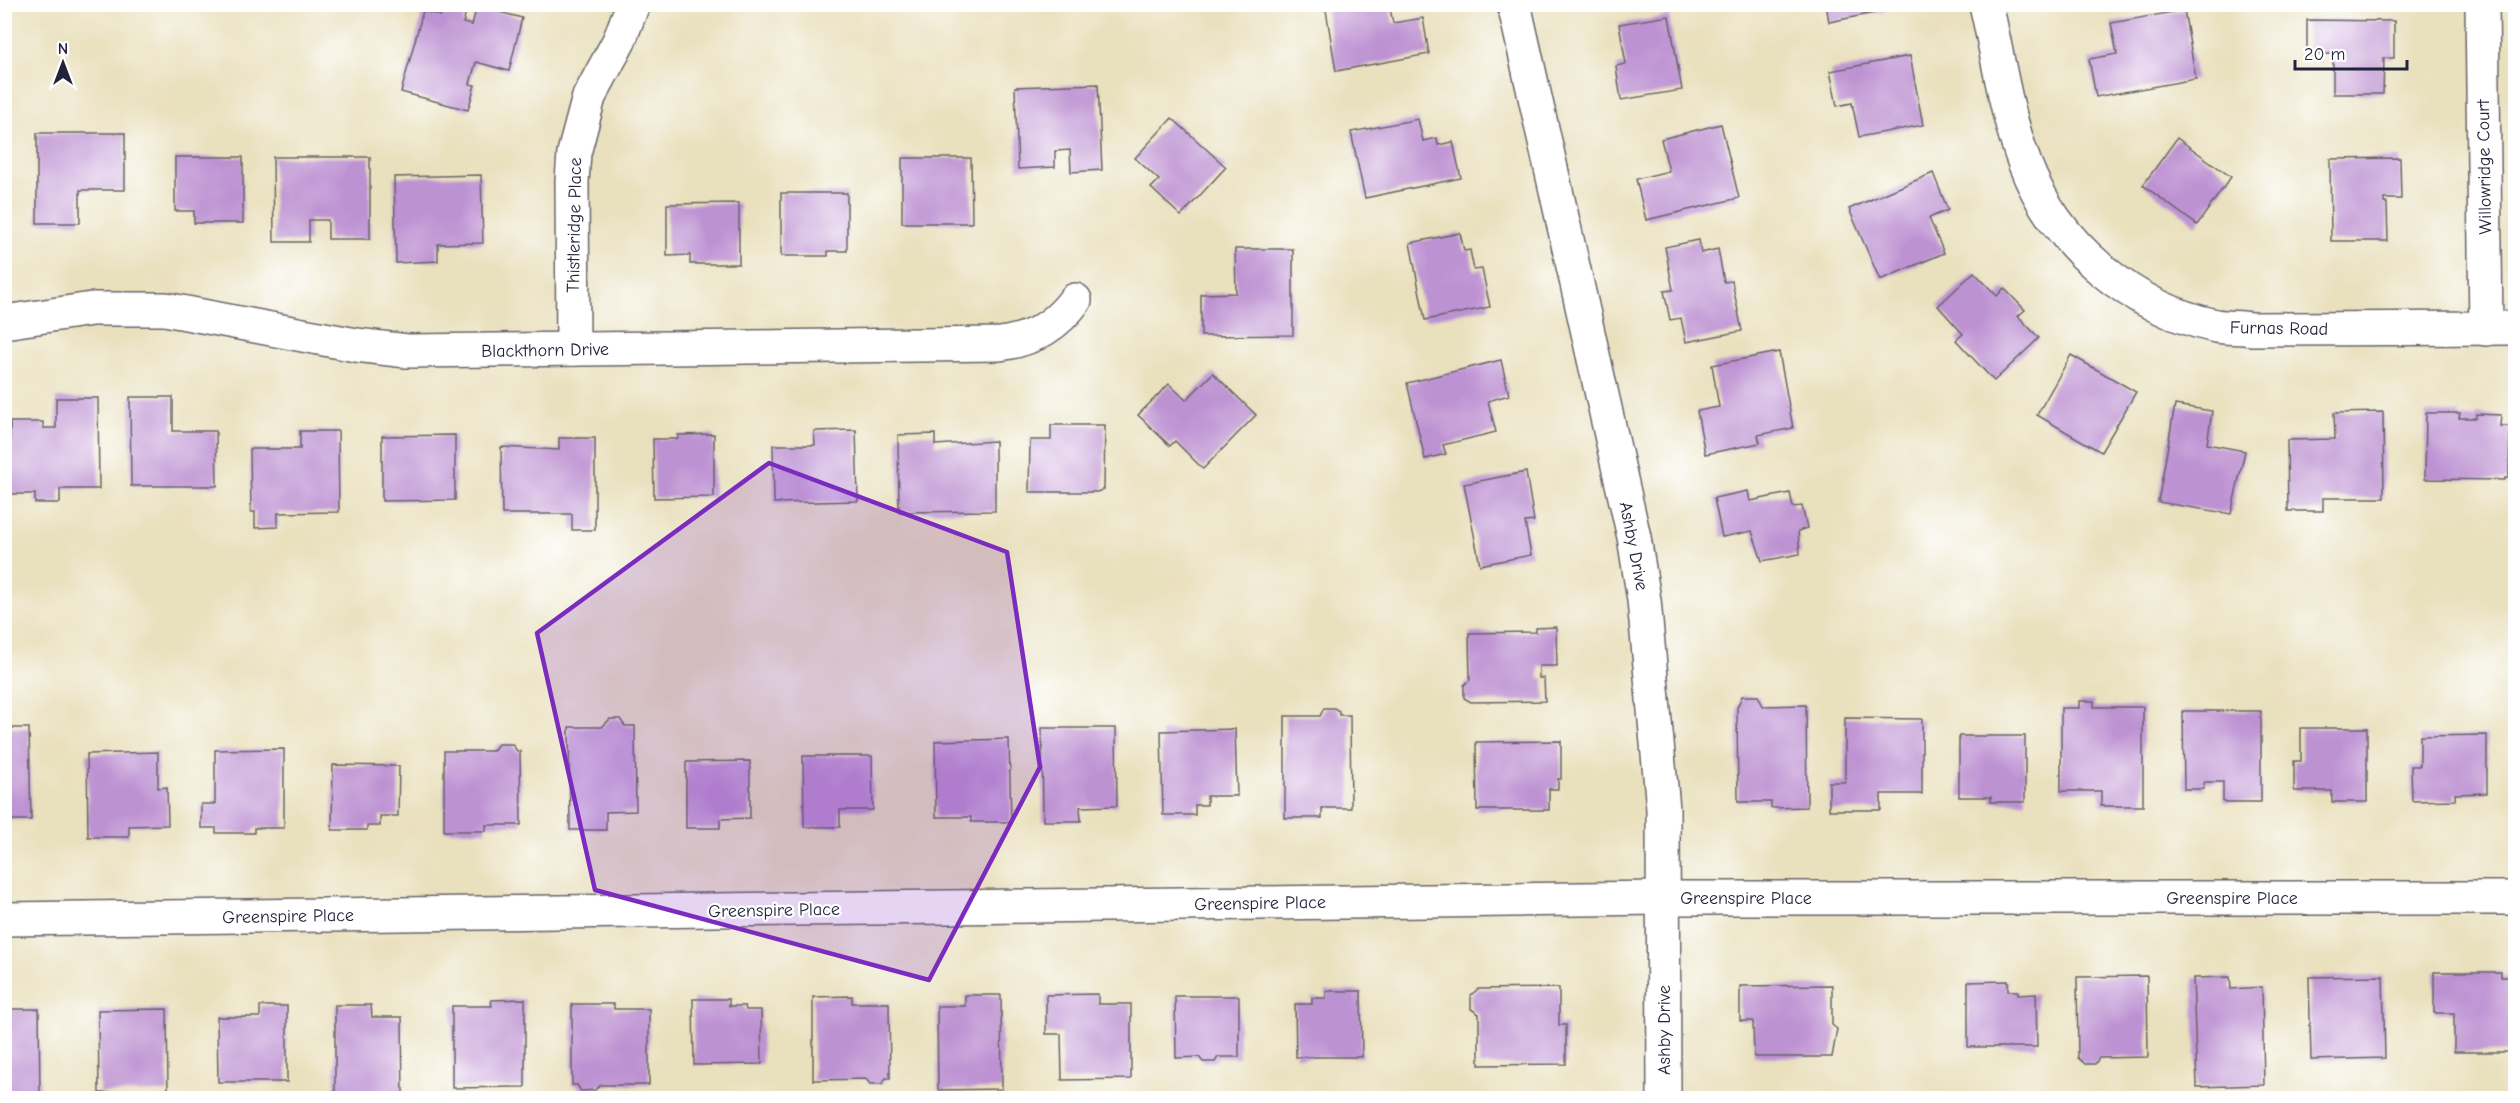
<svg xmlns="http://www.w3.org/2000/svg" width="2520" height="1103" font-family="'Comic Neue',sans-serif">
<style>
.building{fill:#bd92d2}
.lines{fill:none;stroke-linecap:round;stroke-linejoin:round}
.minor-casing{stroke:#686468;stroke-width:36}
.minor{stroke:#fff;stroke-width:33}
.marked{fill:#7b2cbf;fill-opacity:0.2;stroke:#7b2cbf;stroke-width:4.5;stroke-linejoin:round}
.labels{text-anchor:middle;stroke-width:4.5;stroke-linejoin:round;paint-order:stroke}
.street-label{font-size:18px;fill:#22223b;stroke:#fff}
</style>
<rect width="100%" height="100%" fill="#fff"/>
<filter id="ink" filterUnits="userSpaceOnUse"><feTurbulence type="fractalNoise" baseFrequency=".0167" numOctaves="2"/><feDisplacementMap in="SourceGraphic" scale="12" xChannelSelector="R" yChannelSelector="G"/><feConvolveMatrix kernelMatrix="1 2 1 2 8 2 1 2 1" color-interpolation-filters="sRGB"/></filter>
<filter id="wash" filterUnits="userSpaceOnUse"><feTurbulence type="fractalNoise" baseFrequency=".008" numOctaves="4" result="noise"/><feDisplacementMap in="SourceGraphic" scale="24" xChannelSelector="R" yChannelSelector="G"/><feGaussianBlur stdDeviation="1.35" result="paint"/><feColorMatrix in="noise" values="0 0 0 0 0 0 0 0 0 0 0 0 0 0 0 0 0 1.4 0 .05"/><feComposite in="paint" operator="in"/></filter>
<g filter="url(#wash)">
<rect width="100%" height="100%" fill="#e9e0bd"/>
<g id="blocks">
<g class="building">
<path d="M445,4H468L463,23L472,25L477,6L522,18L509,71L476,62L470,84L475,85L468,110L401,92L423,11L441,16Z"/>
<rect x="849" y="4" width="54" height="3"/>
<path d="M1325,4H1389L1393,23L1423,18L1429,54L1336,71Z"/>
<path d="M1826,4H1883L1884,11L1829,22Z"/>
<path d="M2184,10L2196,79L2096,97L2089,59L2117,54L2111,23Z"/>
<path d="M1669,16L1682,90L1621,100L1616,66L1626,64L1619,24Z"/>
<path d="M2307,20L2394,21V58H2384L2383,94H2333V54H2307Z"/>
<path d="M1910,56L1923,125L1859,137L1852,103L1837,106L1830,71Z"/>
<path d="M1098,84L1102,170L1071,172L1070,150L1055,151V167L1018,169L1015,87Z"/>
<path d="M1172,118L1226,167L1181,216L1151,188L1159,180L1135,158Z"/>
<path d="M1418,119L1423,141L1437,138L1438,145L1453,142L1461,178L1365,198L1351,132Z"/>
<path d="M1721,124L1739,198L1646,220L1636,179L1669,171L1661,139Z"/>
<path d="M37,133H125V190H80V223H37Z"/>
<path d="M2177,138L2231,177L2197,225L2143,185Z"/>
<path d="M175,157H243V223H194V211H175Z"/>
<path d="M273,157H370V239H328V220H309V242H274Z"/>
<path d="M902,158H971L972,223H902Z"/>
<path d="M2400,158L2401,199H2384V203H2387L2388,241H2331L2330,159Z"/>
<path d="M1933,173L1948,210L1929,218L1944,253L1880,280L1849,209Z"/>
<path d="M481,175L483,243L438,244V261L396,263L394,177Z"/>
<path d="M781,193H847V251H828V256H781Z"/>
<path d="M739,203V264H690V255L667,256V204Z"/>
<path d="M1460,233L1464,251L1470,250L1474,270L1482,269L1490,307L1425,320L1410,243Z"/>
<path d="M1699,240L1701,253L1718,249L1724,282L1732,281L1742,331L1686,342L1681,318L1670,320L1664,291L1673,290L1665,247Z"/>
<path d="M1235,249H1293V335L1201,336V294L1236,293Z"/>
<path d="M1974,272L1997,296L2004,288L2025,310L2018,316L2039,338L1994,381L1956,340L1963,334L1938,306Z"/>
<path d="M1779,352L1793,428L1758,435L1760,443L1705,454L1697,411L1719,407L1712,365Z"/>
<path d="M2071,355L2136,392L2101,452L2037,415Z"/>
<path d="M1501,360L1509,395L1488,401L1496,432L1443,445L1446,454L1425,459L1407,383Z"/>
<path d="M1213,373L1256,415L1203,469L1175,441L1170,446L1138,415L1169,384L1186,400Z"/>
<path d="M130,397H173V431H216L217,486H131Z"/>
<path d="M56,398H98L99,489H60V503H35V494H10V422H43V428H56Z"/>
<path d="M2175,405L2212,411L2207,444L2245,451L2231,514L2158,502Z"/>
<path d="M2383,412L2384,498H2323V511H2288L2287,440L2335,439L2334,413Z"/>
<path d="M2426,413H2460L2459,418H2476V414L2501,415L2500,426H2510L2509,478H2505V480L2425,479Z"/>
<path d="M1051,425H1105L1104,489L1097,492H1029L1030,440H1051Z"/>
<path d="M856,430L858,501L774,503L773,445H815L814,431Z"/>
<path d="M300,431H338L339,512L278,513V527L255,528V512H251L250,449H300Z"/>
<path d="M714,434V497L654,498L653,439H678V435Z"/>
<path d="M935,434V445L995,441V511L899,512L898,435Z"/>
<path d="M455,435V500L382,501V436Z"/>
<path d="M559,438H595V530H572V514H502L501,447L559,450Z"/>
<path d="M1526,472L1534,521L1525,522L1531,555L1480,565L1464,484Z"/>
<path d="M1748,491L1750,501L1790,493L1793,507L1802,506L1807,528L1798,531L1800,554L1762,561L1752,531L1722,537L1714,498Z"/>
<path d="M1556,627L1557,666H1539V678H1544L1545,701L1471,702L1464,698V685L1470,680L1469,633L1536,632V628Z"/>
<path d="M1742,696H1758L1763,706L1806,705L1807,807L1771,808V802H1738L1737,708Z"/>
<path d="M2079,701H2094V707H2143V806H2101V791H2061V708H2079Z"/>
<path d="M1324,708H1334L1339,711V715H1350L1351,808H1322V818H1285V716H1320Z"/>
<path d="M2183,711H2261V802H2223V782H2204V789H2184Z"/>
<path d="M1845,718L1922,719V794H1881V810H1829V782H1845Z"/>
<path d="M610,719H620L625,726H635L636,811L606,812V830H570L569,727H602Z"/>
<path d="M4,728H29L31,820H4Z"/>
<path d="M1042,728H1116L1117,806L1080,807L1081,821H1043Z"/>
<path d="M2301,728H2367V802H2332V791H2294V761H2301Z"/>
<path d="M1235,729L1237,796H1207V805H1195V815H1163L1161,731Z"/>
<path d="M2487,735V793L2455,794V800L2412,801L2411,766H2420V736Z"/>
<path d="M1959,736H2025V802H1991V797H1959Z"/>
<path d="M1009,739L1011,822H971V817H936L935,741Z"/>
<path d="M1561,741V779H1558V789H1549V810H1477L1476,742Z"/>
<path d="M498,744H512L517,751H520L521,825H486V831H444V751H493Z"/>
<path d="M284,749V828H254V833H216V828H201V804H215V750Z"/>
<path d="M158,752V788L167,787L168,825L129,826V837H88L87,754Z"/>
<path d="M803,756H872L873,810H840V827H804Z"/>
<path d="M750,761V818L720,819V828H686V762Z"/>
<path d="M333,765L399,766L398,816H380V826H367V830H332Z"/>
<path d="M2434,972H2501V977H2516V1052H2454V1013H2434Z"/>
<path d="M2147,976L2148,1057L2099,1058L2095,1064H2085L2078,1058L2077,977Z"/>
<path d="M2383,976L2385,1058L2311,1060L2309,977Z"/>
<path d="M2230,977L2231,989L2262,987L2264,1085L2197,1087L2193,978Z"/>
<path d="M2008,981V991H2018V995L2036,994L2037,1047H1968V982Z"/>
<path d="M1832,985V1025L1837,1029L1832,1057H1754L1753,1021H1740V986Z"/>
<path d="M1559,988V1025H1566V1064L1479,1065V1014L1471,1009V995L1478,989Z"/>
<path d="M1326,991H1361L1362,1057H1296L1295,1004H1312V998H1326Z"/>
<path d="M1098,994V1004H1131V1079L1062,1080L1061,1034H1046V995Z"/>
<path d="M965,995H1001L1002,1089L938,1090L937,1006H965Z"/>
<path d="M852,996V1003H889L890,1078H886L882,1084H870L866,1079L813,1080V997Z"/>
<path d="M1175,996H1239V1057H1218L1215,1062H1203L1199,1057L1176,1058Z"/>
<path d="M525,999V1087L452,1088V1006H492L491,1000Z"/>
<path d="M693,999H729V1006H745L746,1010H761L762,1064L694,1065Z"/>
<path d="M572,1004H614V1009H649V1085H601L595,1090L581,1091L577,1085H572Z"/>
<path d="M335,1005H371L372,1017H402L403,1098H335Z"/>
<path d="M260,1006H287V1082H218L217,1017H260Z"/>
<path d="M4,1009H39L40,1098H4Z"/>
<path d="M167,1009L168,1092L99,1093L98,1010Z"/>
</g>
</g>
</g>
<g filter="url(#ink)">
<use href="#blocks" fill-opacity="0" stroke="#686468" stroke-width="1.5"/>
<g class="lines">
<g class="minor-casing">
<g id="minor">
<path d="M1514,4L1634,537L1644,600L1663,809L1664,1098"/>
<path d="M1986,4C1998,56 2006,115 2025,164C2056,245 2131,308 2216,326C2227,328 2240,327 2252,329L2516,328"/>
<path d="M2482,4L2486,329"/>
<path d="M4,322L92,309H165L356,345L407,351L1000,344C1032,340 1056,326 1075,300"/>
<path d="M573,349L572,181L574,153L589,97L619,41L633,4"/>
<path d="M4,919L1664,898H2516"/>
</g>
</g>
<use href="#minor" class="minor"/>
</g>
</g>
<path class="marked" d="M769,463L1007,552L1040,767L929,980L595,890L537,633Z"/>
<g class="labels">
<g class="street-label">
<text transform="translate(2484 167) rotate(-91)" y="6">Willowridge Court</text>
<text transform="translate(574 225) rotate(-89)" y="6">Thistleridge Place</text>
<text transform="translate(2279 328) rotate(1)" y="6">Furnas Road</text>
<text transform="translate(545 350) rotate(-1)" y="6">Blackthorn Drive</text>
<text transform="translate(1634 546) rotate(79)" y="6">Ashby Drive</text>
<text x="1746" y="904">Greenspire Place</text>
<text x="2232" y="904">Greenspire Place</text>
<text transform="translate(1260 903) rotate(-1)" y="6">Greenspire Place</text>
<text transform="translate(774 910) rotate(-1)" y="6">Greenspire Place</text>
<text transform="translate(288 916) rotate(-1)" y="6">Greenspire Place</text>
<text transform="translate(1664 1030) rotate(-90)" y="6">Ashby Drive</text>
</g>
</g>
<rect width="2520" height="1103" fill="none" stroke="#fff" stroke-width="24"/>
<g transform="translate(63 63)" stroke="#ffffff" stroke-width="4.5" paint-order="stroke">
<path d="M0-4.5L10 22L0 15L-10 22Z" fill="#22223b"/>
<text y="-9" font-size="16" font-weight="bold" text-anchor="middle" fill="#22223b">N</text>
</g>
<path d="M2295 60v9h112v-9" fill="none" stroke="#22223b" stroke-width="3"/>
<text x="2304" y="60" font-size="18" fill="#22223b" stroke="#ffffff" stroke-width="4.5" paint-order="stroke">20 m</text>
</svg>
